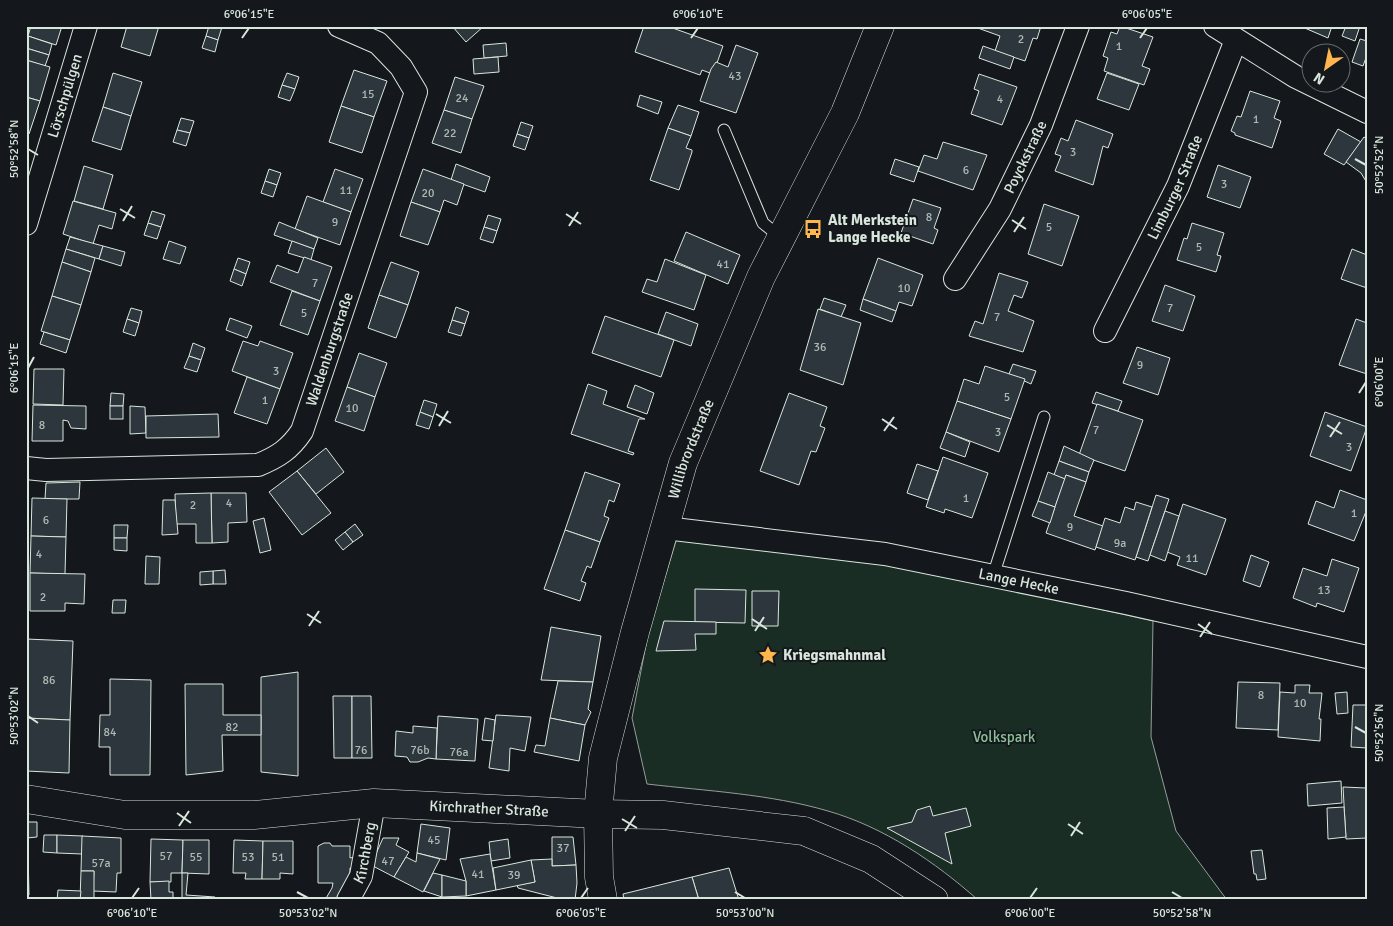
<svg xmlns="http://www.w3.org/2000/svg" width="1393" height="926" font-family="Signika,sans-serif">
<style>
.green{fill:#1a2d24;stroke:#939e99}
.building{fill:#2c363c;stroke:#d8e6dc}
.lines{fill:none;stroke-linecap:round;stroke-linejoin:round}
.service-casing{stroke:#d8e6dc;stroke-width:13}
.minor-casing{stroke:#d8e6dc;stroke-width:24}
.tertiary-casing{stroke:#d8e6dc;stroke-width:29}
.secondary-casing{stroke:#d8e6dc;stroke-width:29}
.service{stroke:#14181c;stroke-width:11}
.minor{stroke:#14181c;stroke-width:22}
.tertiary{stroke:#14181c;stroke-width:28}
.secondary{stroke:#14181c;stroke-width:28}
.ticks{fill:none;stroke:#d8e6dc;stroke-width:2}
.labels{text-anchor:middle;stroke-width:4;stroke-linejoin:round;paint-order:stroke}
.number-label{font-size:12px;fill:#adbab4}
.street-label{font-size:15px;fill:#d8e6dc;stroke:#14181c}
.poi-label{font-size:15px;font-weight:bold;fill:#d8e6dc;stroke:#14181c;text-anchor:start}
.park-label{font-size:15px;fill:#8ac095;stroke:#14181c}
.neatline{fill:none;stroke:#d8e6dc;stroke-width:2}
.ticks-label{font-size:12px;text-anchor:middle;fill:#d8e6dc}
</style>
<rect width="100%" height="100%" fill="#14181c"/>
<path class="green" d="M677,538L914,568L1153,621L1151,737L1176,831L1227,900H978C935,862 884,827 828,811C770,794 707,791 647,784L632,718L649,629Z"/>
<g class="building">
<path d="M31,26H62L56,45L28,36Z"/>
<path d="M127,26H159L150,56L121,47Z"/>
<path d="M209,26L222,27L218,40L206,36Z"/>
<path d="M452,26H484L466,42Z"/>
<path d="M644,26H667L723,46L717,63L710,73L702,70L700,75L635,52Z"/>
<path d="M1041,26L1037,39L1033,38L1025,61L995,51L1000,36L975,27Z"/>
<path d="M1120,26L1153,37L1142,66L1150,69L1144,85L1104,71L1108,58L1103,56L1111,32L1117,34Z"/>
<path d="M1300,26H1332L1328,38Z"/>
<path d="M1346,26H1360L1355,41L1342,36Z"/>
<path d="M28,36L52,44L49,55L26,48Z"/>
<path d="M206,36L218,40L215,52L202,48Z"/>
<path d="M1360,39L1367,41V55L1363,66L1352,62Z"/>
<path d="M506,43L507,56L484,58L483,45Z"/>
<path d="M736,45L758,53L736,113L700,101L711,69L716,62L728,67Z"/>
<path d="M983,46L1014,57L1010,69L979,58Z"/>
<path d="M26,48L49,55L45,66L26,60Z"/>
<path d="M498,57L499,72L474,74L473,59Z"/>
<path d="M26,60L50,67L40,101L26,97Z"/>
<path d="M354,70L387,81L374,117L341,106Z"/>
<path d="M113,73L142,82L131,116L103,107Z"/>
<path d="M287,73L299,77L295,89L282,85Z"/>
<path d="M1107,73L1139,84L1129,110L1097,99Z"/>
<path d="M979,74L1017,87L1002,125L971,114L979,91L974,89Z"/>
<path d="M455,77L484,86L472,119L444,110Z"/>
<path d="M282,85L295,89L290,101L278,97Z"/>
<path d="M1250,91L1280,101L1274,118L1281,121L1272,148L1235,135V133L1231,131L1237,116L1241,117Z"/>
<path d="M640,95L662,102L658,114L637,106Z"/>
<path d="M26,97L40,101L29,134L26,133Z"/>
<path d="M678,105L699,112L691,136L668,128Z"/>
<path d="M341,106L374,117L362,153L329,142Z"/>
<path d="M103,107L131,116L121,150L92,141Z"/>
<path d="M444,110L472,119L461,153L432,143Z"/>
<path d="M181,118L194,121L190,133L177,130Z"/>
<path d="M1076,120L1113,134L1108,148L1103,146L1093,185L1055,171L1061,156L1055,154L1061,138L1068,141Z"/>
<path d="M521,122L533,126L529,138L517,134Z"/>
<path d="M668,128L691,136L686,148L692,150V152L679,190L650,180Z"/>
<path d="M1338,129L1361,142L1344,165L1324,154Z"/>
<path d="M177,130L190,133L186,146L173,142Z"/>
<path d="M517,134L529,138L525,150L513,146Z"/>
<path d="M1364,137L1367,139V183L1361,173L1346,162Z"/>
<path d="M943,142L987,155L973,190L918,171L924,155L937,159Z"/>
<path d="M895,159L919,167L914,182L890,174Z"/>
<path d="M456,164L490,177L485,192L451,180Z"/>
<path d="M1218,165L1251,177L1240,208L1207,197Z"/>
<path d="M84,166L113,175L103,209L74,201Z"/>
<path d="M269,169L281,173L277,185L265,181Z"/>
<path d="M335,169L363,179L351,212L323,202Z"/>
<path d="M423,169L464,184L457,205L444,200L440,212L411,202Z"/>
<path d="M265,181L277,185L273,197L261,193Z"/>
<path d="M307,196L351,212L340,245L295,229Z"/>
<path d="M913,199L941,208L934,228L938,230L933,244L901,233Z"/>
<path d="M73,201L116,213L112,229L99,225L93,244L63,234Z"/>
<path d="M411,202L440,212L428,245L400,236Z"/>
<path d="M1044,204L1079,216L1062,266L1028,254Z"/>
<path d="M152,211L165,215L161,227L148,223Z"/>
<path d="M488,215L501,219L497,231L484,227Z"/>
<path d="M279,222L318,238L314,249L274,235Z"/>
<path d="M148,223L161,227L157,239L144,235Z"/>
<path d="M1192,223L1224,233L1217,255L1221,256L1216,272L1177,260L1184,238L1187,239Z"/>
<path d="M484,227L497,231L493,243L480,239Z"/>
<path d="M686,232L740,255L728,284L674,261Z"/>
<path d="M70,237L103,246L99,259L66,249Z"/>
<path d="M169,241L186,247L180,264L163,259Z"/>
<path d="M292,241L314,249L311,260L288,253Z"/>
<path d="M103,246L125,252L121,266L99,259Z"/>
<path d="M66,249L95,258L91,272L62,262Z"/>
<path d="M1352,249L1367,255V288L1341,279Z"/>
<path d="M304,257L332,267L320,301L270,282L277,265L298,273Z"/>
<path d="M238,258L250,262L246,274L234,269Z"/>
<path d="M878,258L923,275L912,306L899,302L896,311L863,299Z"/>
<path d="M665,259L706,275L694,310L642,292L647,279L657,282Z"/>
<path d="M62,262L91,272L81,305L52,296Z"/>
<path d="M391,262L419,272L408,305L379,295Z"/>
<path d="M234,269L246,274L242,286L230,281Z"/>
<path d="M999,273L1028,282L1022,298L1014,295L1008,311L1034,321L1023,352L969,336L975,321L983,324Z"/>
<path d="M1165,285L1195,296L1183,331L1152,321Z"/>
<path d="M292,291L320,301L308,335L280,325Z"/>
<path d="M379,295L408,305L396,338L368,328Z"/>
<path d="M52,296L81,305L70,340L41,331Z"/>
<path d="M824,298L846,305L841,317L820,309Z"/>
<path d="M863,299L896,311L892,322L860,310Z"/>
<path d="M456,307L469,312L465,324L452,320Z"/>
<path d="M131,308L142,311L139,323L127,319Z"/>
<path d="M818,309L861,323L843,385L800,370Z"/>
<path d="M666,312L698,324L691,346L658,334Z"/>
<path d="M605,316L674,340L661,377L592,353Z"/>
<path d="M230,318L252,326L247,338L226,330Z"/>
<path d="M127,319L139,323L135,336L123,332Z"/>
<path d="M1356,319L1367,323V374L1339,365Z"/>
<path d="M452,320L465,324L461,336L448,332Z"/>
<path d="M44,332L70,340L66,353L40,344Z"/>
<path d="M243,341L258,346L260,341L293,353L280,389L232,371Z"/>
<path d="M193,343L205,348L201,360L189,356Z"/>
<path d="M1137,347L1170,358L1158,395L1123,383Z"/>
<path d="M359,353L387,363L375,397L347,387Z"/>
<path d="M189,356L201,360L197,372L184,368Z"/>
<path d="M1013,364L1036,371L1031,384L1009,374Z"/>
<path d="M985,366L1025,379L1011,419L957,401L964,379L979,384Z"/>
<path d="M34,369H64L63,405L33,404Z"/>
<path d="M247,377L280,389L267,424L234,413Z"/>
<path d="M588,384L607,391L603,404L645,419H639L628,451L634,453L633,455L571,434Z"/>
<path d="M635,385L654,393L647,414L627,407Z"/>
<path d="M347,387L375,397L364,431L335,421Z"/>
<path d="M1096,392L1122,401L1118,411L1092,403Z"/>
<path d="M111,393L124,394L123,406H110Z"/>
<path d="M789,393L827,407L820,426L825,428L816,452L811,451L799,485L760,471Z"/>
<path d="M424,400L437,404L433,417L420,412Z"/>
<path d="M957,401L1011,419L999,452L946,432Z"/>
<path d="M1097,404L1143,420L1125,471L1079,455Z"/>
<path d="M33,405L86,406V429L71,428L68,421L63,420V441H32Z"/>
<rect x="110" y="406" width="13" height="13"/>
<path d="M130,406L145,407L146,433L130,434Z"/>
<path d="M420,412L433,417L429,429L416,425Z"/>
<path d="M1325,412L1367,427L1351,471L1310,456Z"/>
<path d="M218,414L219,437L146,438V416Z"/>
<path d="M946,432L970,442L965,457L940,448Z"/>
<path d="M1064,446L1094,460L1089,472L1059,461Z"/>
<path d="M326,448L344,472L316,494L297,471Z"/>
<path d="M943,457L988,473L972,518L945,509L944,513L926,507Z"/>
<path d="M1059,461L1089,472L1086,482L1066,475L1065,479L1054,475Z"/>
<path d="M917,464L938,471L928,500L907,493Z"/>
<path d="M297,471L331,513L302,535L269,492Z"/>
<path d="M585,472L620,484L614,502L609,500L604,516L609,518L600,542L565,530Z"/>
<path d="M1048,472L1065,479L1055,507L1038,501Z"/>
<path d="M1066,475L1086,482L1074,516L1103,526L1095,550L1046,533Z"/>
<path d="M80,482L79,499H45L46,483Z"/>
<path d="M1340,490L1367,500V509L1354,541L1308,524L1316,501L1334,508Z"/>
<path d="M211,493H246L247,522L228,523V542L212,543Z"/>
<path d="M211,493L212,543H196V524H176L175,494Z"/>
<path d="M1156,495L1169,499L1148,561L1136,557Z"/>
<path d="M32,498L67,499L66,537L31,536Z"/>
<path d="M163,500H175L178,534L162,535Z"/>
<path d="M1038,501L1055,507L1050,523L1032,516Z"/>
<path d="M1136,502L1152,507L1135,560L1096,547L1105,518L1120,523L1125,507L1134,510Z"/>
<path d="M1183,504L1226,519L1206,575L1177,565L1180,557L1167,552Z"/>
<path d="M1165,511L1179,516L1165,561L1150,555Z"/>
<path d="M264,518L271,550L260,553L253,521Z"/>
<path d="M355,524L363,535L353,542L345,532Z"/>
<path d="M114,525H128L127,538H114Z"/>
<path d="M565,530L600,542L591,568L587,566L581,581L586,583L580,601L544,589Z"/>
<path d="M345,532L353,542L343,550L335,540Z"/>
<path d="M31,536L66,537L65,574L30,573Z"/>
<path d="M114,538H127V551L114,550Z"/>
<path d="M1251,555L1269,562L1260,587L1243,581Z"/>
<path d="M146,556L160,557L159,584H145Z"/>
<path d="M1332,559L1359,568L1344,612L1317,603L1316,607L1293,598L1303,568L1327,576Z"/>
<path d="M225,570L226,584H213V571Z"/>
<path d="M213,571V584L200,585V572Z"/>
<path d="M30,573L85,574L84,604L65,603V611H30Z"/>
<path d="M695,589L746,590L745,623L695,622Z"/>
<path d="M752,591H779L778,626H752Z"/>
<path d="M113,600H126L125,613H112Z"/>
<path d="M664,621L716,622V634H695L696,650L656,651Z"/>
<path d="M551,627L601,636L593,682L541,680Z"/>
<path d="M26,639L73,641L70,720L26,718Z"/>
<path d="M298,672V776L261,772V677Z"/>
<path d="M110,679L151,680L150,775H110V747H99L100,715H110Z"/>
<path d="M558,681L593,682L588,709L591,712L585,725L550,718Z"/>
<path d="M1238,682L1280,683L1278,730L1236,728Z"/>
<path d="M185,684H223V715H261V735H222L223,771L186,775Z"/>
<path d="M1295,685H1310L1309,693H1322L1319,719H1321L1320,741L1278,737L1280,692L1295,693Z"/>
<path d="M1347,692L1348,713L1337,714L1335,693Z"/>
<path d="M333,696H352V758H334Z"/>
<path d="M352,696H371L372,758H352Z"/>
<path d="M1353,705H1367V748L1351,747Z"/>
<path d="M496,715L531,717L525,751L510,748L509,771L489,768Z"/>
<path d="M438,716L478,719L475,761L436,759Z"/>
<path d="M26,718L70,720L69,773L26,771Z"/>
<path d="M485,718L495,720L493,741L482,740Z"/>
<path d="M550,718L585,725L579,761L534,752L536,745L545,746Z"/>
<path d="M413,726L437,728L436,759L428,758L418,762H410L407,757L395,756L396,731L413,733Z"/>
<path d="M1341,781L1342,803L1308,806L1307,784Z"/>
<path d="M1343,787L1366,788L1367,838L1346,839Z"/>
<path d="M930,806L933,816L966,808L971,826L945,833L952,864L887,828L912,822L917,810Z"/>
<path d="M1344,807L1346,837L1328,839L1327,808Z"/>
<path d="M26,822H37V837L27,838L28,852Z"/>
<path d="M421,824L450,828L446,860L417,853Z"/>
<path d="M44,835H57V853L43,852Z"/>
<path d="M57,835L83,836L82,854L57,853Z"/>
<path d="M82,836L121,838V873H117L116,892L93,891L94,871H81Z"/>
<path d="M552,837H573L576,865L552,866Z"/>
<path d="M383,838H399L396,845L409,852L394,877L371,865Z"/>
<path d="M151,839L183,840L182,873H171V882H150Z"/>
<path d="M508,839L510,858L491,861L489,842Z"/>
<path d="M183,840H209V874L182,873Z"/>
<path d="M234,840L263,841L262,879H245L246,873H233Z"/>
<path d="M263,841H293V874L280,873V879H262Z"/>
<path d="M324,843H330L332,846H350V858L355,857L354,869L350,868V884L340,900H325L332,888L333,883H318V846Z"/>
<path d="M1262,850L1266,879L1257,880L1256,874H1254L1251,851Z"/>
<path d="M26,852H28L29,895H26Z"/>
<path d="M417,853L440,859L423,892L394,877L406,857L416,862Z"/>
<path d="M490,854L496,890L466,896V881L460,859Z"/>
<path d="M552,859V866L576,865L577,883L575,900H565L518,888L517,885L535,882L531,860Z"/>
<path d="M531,860L535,882L496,890L493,868Z"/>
<path d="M729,868L739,900H699L692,877Z"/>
<path d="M81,871H94V900H80Z"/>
<path d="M182,873H188L186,895L215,897L214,900H182Z"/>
<path d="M433,873L442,875V897L424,891Z"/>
<path d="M442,875L466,881V896L442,897Z"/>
<path d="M692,877L698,897L688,900H624L623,894Z"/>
<path d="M169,881V892H173V900H151L150,882Z"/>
<path d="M58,890L81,891L80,900H57Z"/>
</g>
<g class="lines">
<g class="service-casing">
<g id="service">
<path d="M724,130L763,223L780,237"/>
<path d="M993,576L1044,417"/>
</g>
</g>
<g class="minor-casing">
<g id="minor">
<path d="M1215,26L1296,77L1367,112"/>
<path id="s1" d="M26,224L86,26"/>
<path id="s2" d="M955,279L1000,209L1041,125L1078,26"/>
<path id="s3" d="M1105,331L1178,186L1236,40"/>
<path id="s4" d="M26,468L46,470L258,465C278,457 290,449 302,431L416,92L401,67L378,43L339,26"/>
<path id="s5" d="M665,528L885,554L1126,603L1367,657"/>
<path id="s6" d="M348,900L361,876L374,803"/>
</g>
</g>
<g class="tertiary-casing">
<path id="tertiary" d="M598,814L663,815L804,831L871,859L934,900"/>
</g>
<g class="secondary-casing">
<g id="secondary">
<path id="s7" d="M26,799L125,815H254L374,803L598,814"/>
<path id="s8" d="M603,900L599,877L598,814L603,758L635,632L683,463L761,277L845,113L880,26"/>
</g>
</g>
<use href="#service" class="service"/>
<use href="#minor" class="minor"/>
<use href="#tertiary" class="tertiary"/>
<use href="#secondary" class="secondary"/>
</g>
<path class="ticks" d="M242,38L249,28M691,38L698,28M1140,38L1147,28M28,149L38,155M1355,159L1366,165M120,209L135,218M566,214L581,224M1012,220L1026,229M123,221L132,206M569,226L578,212M1014,232L1024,217M28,368L34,357M1359,393L1366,382M436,414L451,423M882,419L897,429M1327,425L1342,434M439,426L448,411M884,431L894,417M1330,437L1340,422M307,614L321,623M752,619L767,629M1198,624L1212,634M309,626L319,611M755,631L764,617M1200,637L1210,622M28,716L38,723M1355,727L1366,733M177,813L191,823M622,819L637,828M1068,824L1083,834M179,826L189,811M625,831L635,816M1071,836L1080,822M297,892L308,898M735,892L745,898M1172,892L1182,898M132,898L139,888M581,898L588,888M1030,898L1037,888"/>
<defs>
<g id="bus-bare" transform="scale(1.5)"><path d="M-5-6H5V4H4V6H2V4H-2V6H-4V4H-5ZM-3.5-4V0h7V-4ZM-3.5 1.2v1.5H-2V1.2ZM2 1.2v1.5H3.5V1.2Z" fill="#ffb74d" stroke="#14181c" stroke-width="2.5" paint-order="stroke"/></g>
<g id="sight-bare" transform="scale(1.5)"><path d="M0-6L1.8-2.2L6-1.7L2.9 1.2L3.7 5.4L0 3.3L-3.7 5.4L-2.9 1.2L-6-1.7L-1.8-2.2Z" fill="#ffb74d" stroke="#14181c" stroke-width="2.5" paint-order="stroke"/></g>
</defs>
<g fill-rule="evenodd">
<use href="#bus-bare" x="813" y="229"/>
<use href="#sight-bare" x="768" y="655"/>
</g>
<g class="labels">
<g class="number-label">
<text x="1021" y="43">2</text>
<text x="1119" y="50">1</text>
<text x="735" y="80">43</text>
<text x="368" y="98">15</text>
<text x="462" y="102">24</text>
<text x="1000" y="103">4</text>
<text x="1256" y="123">1</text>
<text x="450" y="137">22</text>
<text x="1073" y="156">3</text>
<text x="966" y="174">6</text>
<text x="1224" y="188">3</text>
<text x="346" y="194">11</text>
<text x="428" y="197">20</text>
<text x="929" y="221">8</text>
<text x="335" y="226">9</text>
<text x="1049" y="231">5</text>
<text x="1199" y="251">5</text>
<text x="723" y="268">41</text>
<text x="315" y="287">7</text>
<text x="904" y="292">10</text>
<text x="1170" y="312">7</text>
<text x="304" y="317">5</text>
<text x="997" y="321">7</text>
<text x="820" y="351">36</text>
<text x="1140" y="369">9</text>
<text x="276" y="375">3</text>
<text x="1007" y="401">5</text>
<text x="265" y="404">1</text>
<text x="352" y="412">10</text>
<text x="42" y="429">8</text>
<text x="1096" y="434">7</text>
<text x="998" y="436">3</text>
<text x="1349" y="451">3</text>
<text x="966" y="502">1</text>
<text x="229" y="507">4</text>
<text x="193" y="509">2</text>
<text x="1354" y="517">1</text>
<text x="46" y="524">6</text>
<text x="1070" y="531">9</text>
<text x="1120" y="547">9a</text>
<text x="39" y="558">4</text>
<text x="1192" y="562">11</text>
<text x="1324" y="594">13</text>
<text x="43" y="601">2</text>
<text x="49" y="684">86</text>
<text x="1261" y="699">8</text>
<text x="1300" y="707">10</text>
<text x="232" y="731">82</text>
<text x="110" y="736">84</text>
<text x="361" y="754">76</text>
<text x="420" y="754">76b</text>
<text x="459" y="756">76a</text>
<text x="434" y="844">45</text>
<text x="563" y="852">37</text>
<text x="166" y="860">57</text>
<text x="196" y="861">55</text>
<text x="248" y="861">53</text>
<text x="278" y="861">51</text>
<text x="388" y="865">47</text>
<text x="101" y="867">57a</text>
<text x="478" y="878">41</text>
<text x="514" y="879">39</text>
</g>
<g class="street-label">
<text dy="5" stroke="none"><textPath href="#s1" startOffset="134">Lörschpülgen</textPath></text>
<text dy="5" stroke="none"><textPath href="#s2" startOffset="141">Poyckstraße</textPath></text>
<text dy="5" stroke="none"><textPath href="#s3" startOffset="160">Limburger Straße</textPath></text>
<text dy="5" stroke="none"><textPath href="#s4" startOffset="375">Waldenburgstraße</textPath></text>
<text dy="5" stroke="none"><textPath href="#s8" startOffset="464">Willibrordstraße</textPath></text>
<text dy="5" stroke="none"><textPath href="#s5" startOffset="358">Lange Hecke</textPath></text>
<text dy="5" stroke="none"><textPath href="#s7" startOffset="465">Kirchrather Straße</textPath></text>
<text dy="5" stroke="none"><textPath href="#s6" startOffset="51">Kirchberg</textPath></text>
</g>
<g class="poi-label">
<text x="828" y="225">Alt Merkstein<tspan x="828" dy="17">Lange Hecke</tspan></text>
<text x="783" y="660">Kriegsmahnmal</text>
</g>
<g class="park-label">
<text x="1004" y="742">Volkspark</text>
</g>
</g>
<rect width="1393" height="926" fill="none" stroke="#14181c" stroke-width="55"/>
<g transform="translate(1326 68) rotate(213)"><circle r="24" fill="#14181c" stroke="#626a69"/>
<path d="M0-4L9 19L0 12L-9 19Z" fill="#ffb74d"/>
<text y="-8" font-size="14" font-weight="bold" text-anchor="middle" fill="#d8e6dc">N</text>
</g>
<rect x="28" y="28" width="1338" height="870" class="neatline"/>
<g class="ticks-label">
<text x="249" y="18">6°06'15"E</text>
<text x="698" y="18">6°06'10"E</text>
<text x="1147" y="18">6°06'05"E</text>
<text transform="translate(14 149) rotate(-90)" y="4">50°52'58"N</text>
<text transform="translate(1379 165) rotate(-90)" y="4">50°52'52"N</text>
<text transform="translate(14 368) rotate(-90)" y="4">6°06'15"E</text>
<text transform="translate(1379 382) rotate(-90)" y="4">6°06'00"E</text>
<text transform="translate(14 716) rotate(-90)" y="4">50°53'02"N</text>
<text transform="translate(1379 733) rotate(-90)" y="4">50°52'56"N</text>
<text x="132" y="917">6°06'10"E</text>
<text x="308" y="917">50°53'02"N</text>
<text x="581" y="917">6°06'05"E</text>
<text x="745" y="917">50°53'00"N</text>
<text x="1030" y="917">6°06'00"E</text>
<text x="1182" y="917">50°52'58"N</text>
</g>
</svg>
